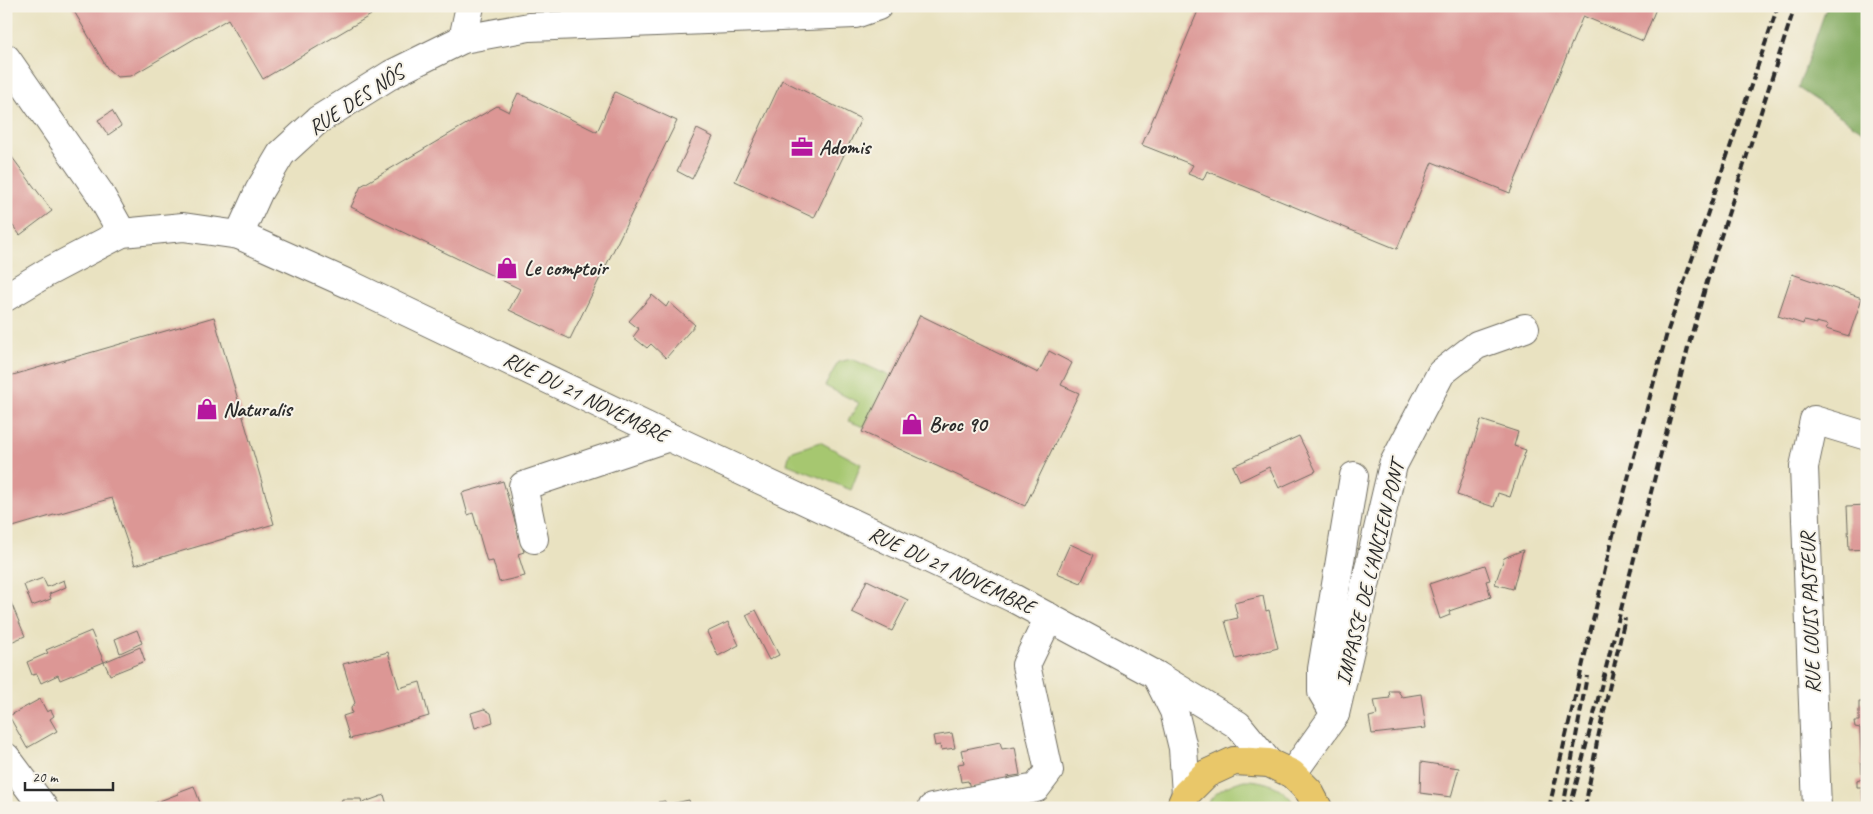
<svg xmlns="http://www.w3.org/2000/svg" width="1873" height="814" font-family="Caveat,sans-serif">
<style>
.green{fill:#a6c76f;stroke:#68794d}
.forest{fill:#84ac62;stroke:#586c46}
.building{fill:#dc9795}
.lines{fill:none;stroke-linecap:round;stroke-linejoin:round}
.minor-casing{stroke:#6e6b60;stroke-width:30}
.major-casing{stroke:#6e6b60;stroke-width:30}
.minor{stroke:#fff;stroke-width:28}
.major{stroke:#e9c769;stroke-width:28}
.rail{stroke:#2b2b2b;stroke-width:4;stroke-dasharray:8 4;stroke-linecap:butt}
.labels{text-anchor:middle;stroke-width:4;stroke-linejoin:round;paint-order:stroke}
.street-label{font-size:21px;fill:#2b2b2b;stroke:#f7f3e8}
.poi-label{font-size:21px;font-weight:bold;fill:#2b2b2b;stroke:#f7f3e8;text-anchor:start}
</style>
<rect width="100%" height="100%" fill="#f7f3e8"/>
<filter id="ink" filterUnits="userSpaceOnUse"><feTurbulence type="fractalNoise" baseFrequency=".02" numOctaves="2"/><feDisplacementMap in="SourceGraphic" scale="10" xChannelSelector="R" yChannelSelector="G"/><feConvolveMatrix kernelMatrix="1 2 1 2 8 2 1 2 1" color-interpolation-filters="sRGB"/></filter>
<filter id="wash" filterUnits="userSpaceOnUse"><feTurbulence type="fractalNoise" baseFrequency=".0096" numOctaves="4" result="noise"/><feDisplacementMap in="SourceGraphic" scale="20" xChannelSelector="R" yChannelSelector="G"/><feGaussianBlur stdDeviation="1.12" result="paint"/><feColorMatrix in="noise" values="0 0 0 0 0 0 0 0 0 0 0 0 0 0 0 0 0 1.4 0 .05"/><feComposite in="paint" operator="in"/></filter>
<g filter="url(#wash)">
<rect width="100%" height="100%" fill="#e9e2c1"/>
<g class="green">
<path d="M852,359L890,376L864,427L848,421L859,403L825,386L838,362Z"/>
<path d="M820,442L861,464L851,490L787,464L790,452Z"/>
<path d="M1244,780C1265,780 1287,787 1296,808H1205C1213,792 1227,785 1244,780Z"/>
</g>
<path class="forest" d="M1827,6H1867V134L1798,88Z"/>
<g id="blocks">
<g class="building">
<path d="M71,6H366L371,15L263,79L228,19L131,76L117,77L107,68Z"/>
<path d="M1200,6H1657L1643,41L1583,16L1510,193L1432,162L1397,249L1207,171L1203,180L1188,174L1193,165L1142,145Z"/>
<path d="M782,80L861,119L814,218L735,181Z"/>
<path d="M615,92L677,121L570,339L509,310L520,289L351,207L361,186L497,106L509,112L518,93L597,132Z"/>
<path d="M112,111L121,126L108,135L98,120Z"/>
<path d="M697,129L713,137L692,179L677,171Z"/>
<path d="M6,149L52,211L20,235L9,221L6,223Z"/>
<path d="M1792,274L1862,298L1849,336L1826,329L1828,325L1816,322V324L1804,321L1803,324L1778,316Z"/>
<path d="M652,295L666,307L669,302L695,325L666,358L651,344L647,348L633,337L639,329L629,321Z"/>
<path d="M920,315L1038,373L1049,351L1072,363L1061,385L1079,393L1025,506L862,432Z"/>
<path d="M214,317L274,524L135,565L112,498L6,529V377Z"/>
<path d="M1481,420L1518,432L1514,446L1526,450L1510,497L1498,493L1494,507L1457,495Z"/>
<path d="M1299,436L1316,471L1279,488L1269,467L1240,481L1233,466Z"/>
<path d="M503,481L524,552L518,554L525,576L499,582L493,561L487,562L473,513L468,515L462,493Z"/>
<path d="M1867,505V549L1849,550L1847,506Z"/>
<path d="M1070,544L1094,555L1081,583L1057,573Z"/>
<path d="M1523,550L1513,589L1495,584L1504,558Z"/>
<path d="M1485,565L1490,580L1486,581L1491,597L1449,611L1450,615L1440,619L1429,584Z"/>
<path d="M43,578L47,587L64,580L66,587L49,594L51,599L32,606L24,585Z"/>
<path d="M867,580L908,600L892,631L852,612Z"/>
<path d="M1263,596L1266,611L1269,610L1278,648L1236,659L1225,621L1238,618L1234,603Z"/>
<path d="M9,598L25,636L6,644V600Z"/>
<path d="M756,610L779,655L769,660L746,615Z"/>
<path d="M728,622L739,645L718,656L707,632Z"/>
<path d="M137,630L142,643L120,653L115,639Z"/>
<path d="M91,631L104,662L60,680L58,675L41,683L37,674L32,675L27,662L48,653L46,650Z"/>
<path d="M140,647L145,661L110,675L104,662Z"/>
<path d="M388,652L399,688L420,682L429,716L350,739L343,716L352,713L351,708L355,703L343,664Z"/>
<path d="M1389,691H1398L1402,697L1421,694L1426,728L1372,734L1369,717L1377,715L1374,700L1390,698Z"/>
<path d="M40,699L47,712L51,710L54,716L50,719L57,731L27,748L9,716Z"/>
<path d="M1859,702H1867V805H1863L1862,787H1857V781L1862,779L1860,728L1855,727L1854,721H1859Z"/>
<path d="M484,709L491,713L493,722L475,728L471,713Z"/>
<path d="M952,733L955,748L941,750L940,745L935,746L933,736Z"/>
<path d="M1000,742L1002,749L1015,747L1020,775L1007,777L1008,781L970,788L968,781L961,782L958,764L964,763L961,750Z"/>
<path d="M1421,762L1459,768L1451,797L1420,793Z"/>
<path d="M194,786L202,808H141L178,794V792Z"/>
<path d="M384,795L388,808H340L342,799H361L362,803Z"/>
<path d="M689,800L691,807L706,804L707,808H660L658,802L665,801L666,805Z"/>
</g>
</g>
</g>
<g filter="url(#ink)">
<use href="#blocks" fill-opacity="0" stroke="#6e6b60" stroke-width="1"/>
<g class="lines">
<g class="minor-casing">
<g id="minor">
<path d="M463,39L470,6"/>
<path d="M6,58L99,192L122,233"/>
<path d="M239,235L259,191L281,154L318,120L392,74L463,39L529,27L855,14L878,6"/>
<path d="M6,297L46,273L122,233L183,227L239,235L353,286L669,437L1013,598L1156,675L1238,725L1269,763"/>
<path d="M534,539L523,486L669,437"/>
<path d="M1156,675L1174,711L1183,748L1186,794"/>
<path d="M1335,714L1322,692V669L1354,476"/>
<path d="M6,757L44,808"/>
<path d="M1292,774L1335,714L1393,465L1441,373L1477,345L1525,328"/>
<path d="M932,808L1036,788L1049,771L1026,665L1049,617"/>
<path d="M1817,808L1804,467L1814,420L1867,436"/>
</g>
</g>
<g class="major-casing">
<path id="major" d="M1180,808L1186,794L1206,774L1234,761L1269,763L1292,774L1309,791L1318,808"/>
</g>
<use href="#minor" class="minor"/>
<use href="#major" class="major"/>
<g class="rail">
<path d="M1549,808L1614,531L1667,333L1778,6"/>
<path d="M1563,808L1587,676"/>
<path d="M1570,808L1690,340L1714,258L1795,6"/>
<path d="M1585,808L1597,742L1625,618"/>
</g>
</g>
</g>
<defs>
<g id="office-bare" transform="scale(1.725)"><path d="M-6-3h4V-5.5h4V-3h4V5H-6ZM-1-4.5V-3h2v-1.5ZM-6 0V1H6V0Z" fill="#b5179e" stroke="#f7f3e8" stroke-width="2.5" paint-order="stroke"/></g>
<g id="shop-bare" transform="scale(1.725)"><path d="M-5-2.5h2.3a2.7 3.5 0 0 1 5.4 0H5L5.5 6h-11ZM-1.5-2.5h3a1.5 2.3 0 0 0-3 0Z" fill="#b5179e" stroke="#f7f3e8" stroke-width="2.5" paint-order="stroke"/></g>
</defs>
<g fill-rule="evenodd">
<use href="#office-bare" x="802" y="147"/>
<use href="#shop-bare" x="507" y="268"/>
<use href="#shop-bare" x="207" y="409"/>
<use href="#shop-bare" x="912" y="424"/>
</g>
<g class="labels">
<g class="street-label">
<text transform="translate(356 100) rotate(-33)" y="7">RUE DES NÔS</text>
<text transform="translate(586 397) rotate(26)" y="7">RUE DU 21 NOVEMBRE</text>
<text transform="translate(952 570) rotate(25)" y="7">RUE DU 21 NOVEMBRE</text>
<text transform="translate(1370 573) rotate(-76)" y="7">IMPASSE DE L'ANCIEN PONT</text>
<text transform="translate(1810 613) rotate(-92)" y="7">RUE LOUIS PASTEUR</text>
</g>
<g class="poi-label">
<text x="819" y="154">Adomis</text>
<text x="524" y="275">Le comptoir</text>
<text x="223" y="416">Naturalis</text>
<text x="929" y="431">Broc 90</text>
</g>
</g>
<rect width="1873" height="814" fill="none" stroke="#f7f3e8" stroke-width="25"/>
<path d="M25 782v8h88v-8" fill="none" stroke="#2b2b2b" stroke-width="2.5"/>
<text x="32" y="782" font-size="15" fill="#2b2b2b" stroke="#f7f3e8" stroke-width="4" paint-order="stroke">20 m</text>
</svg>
